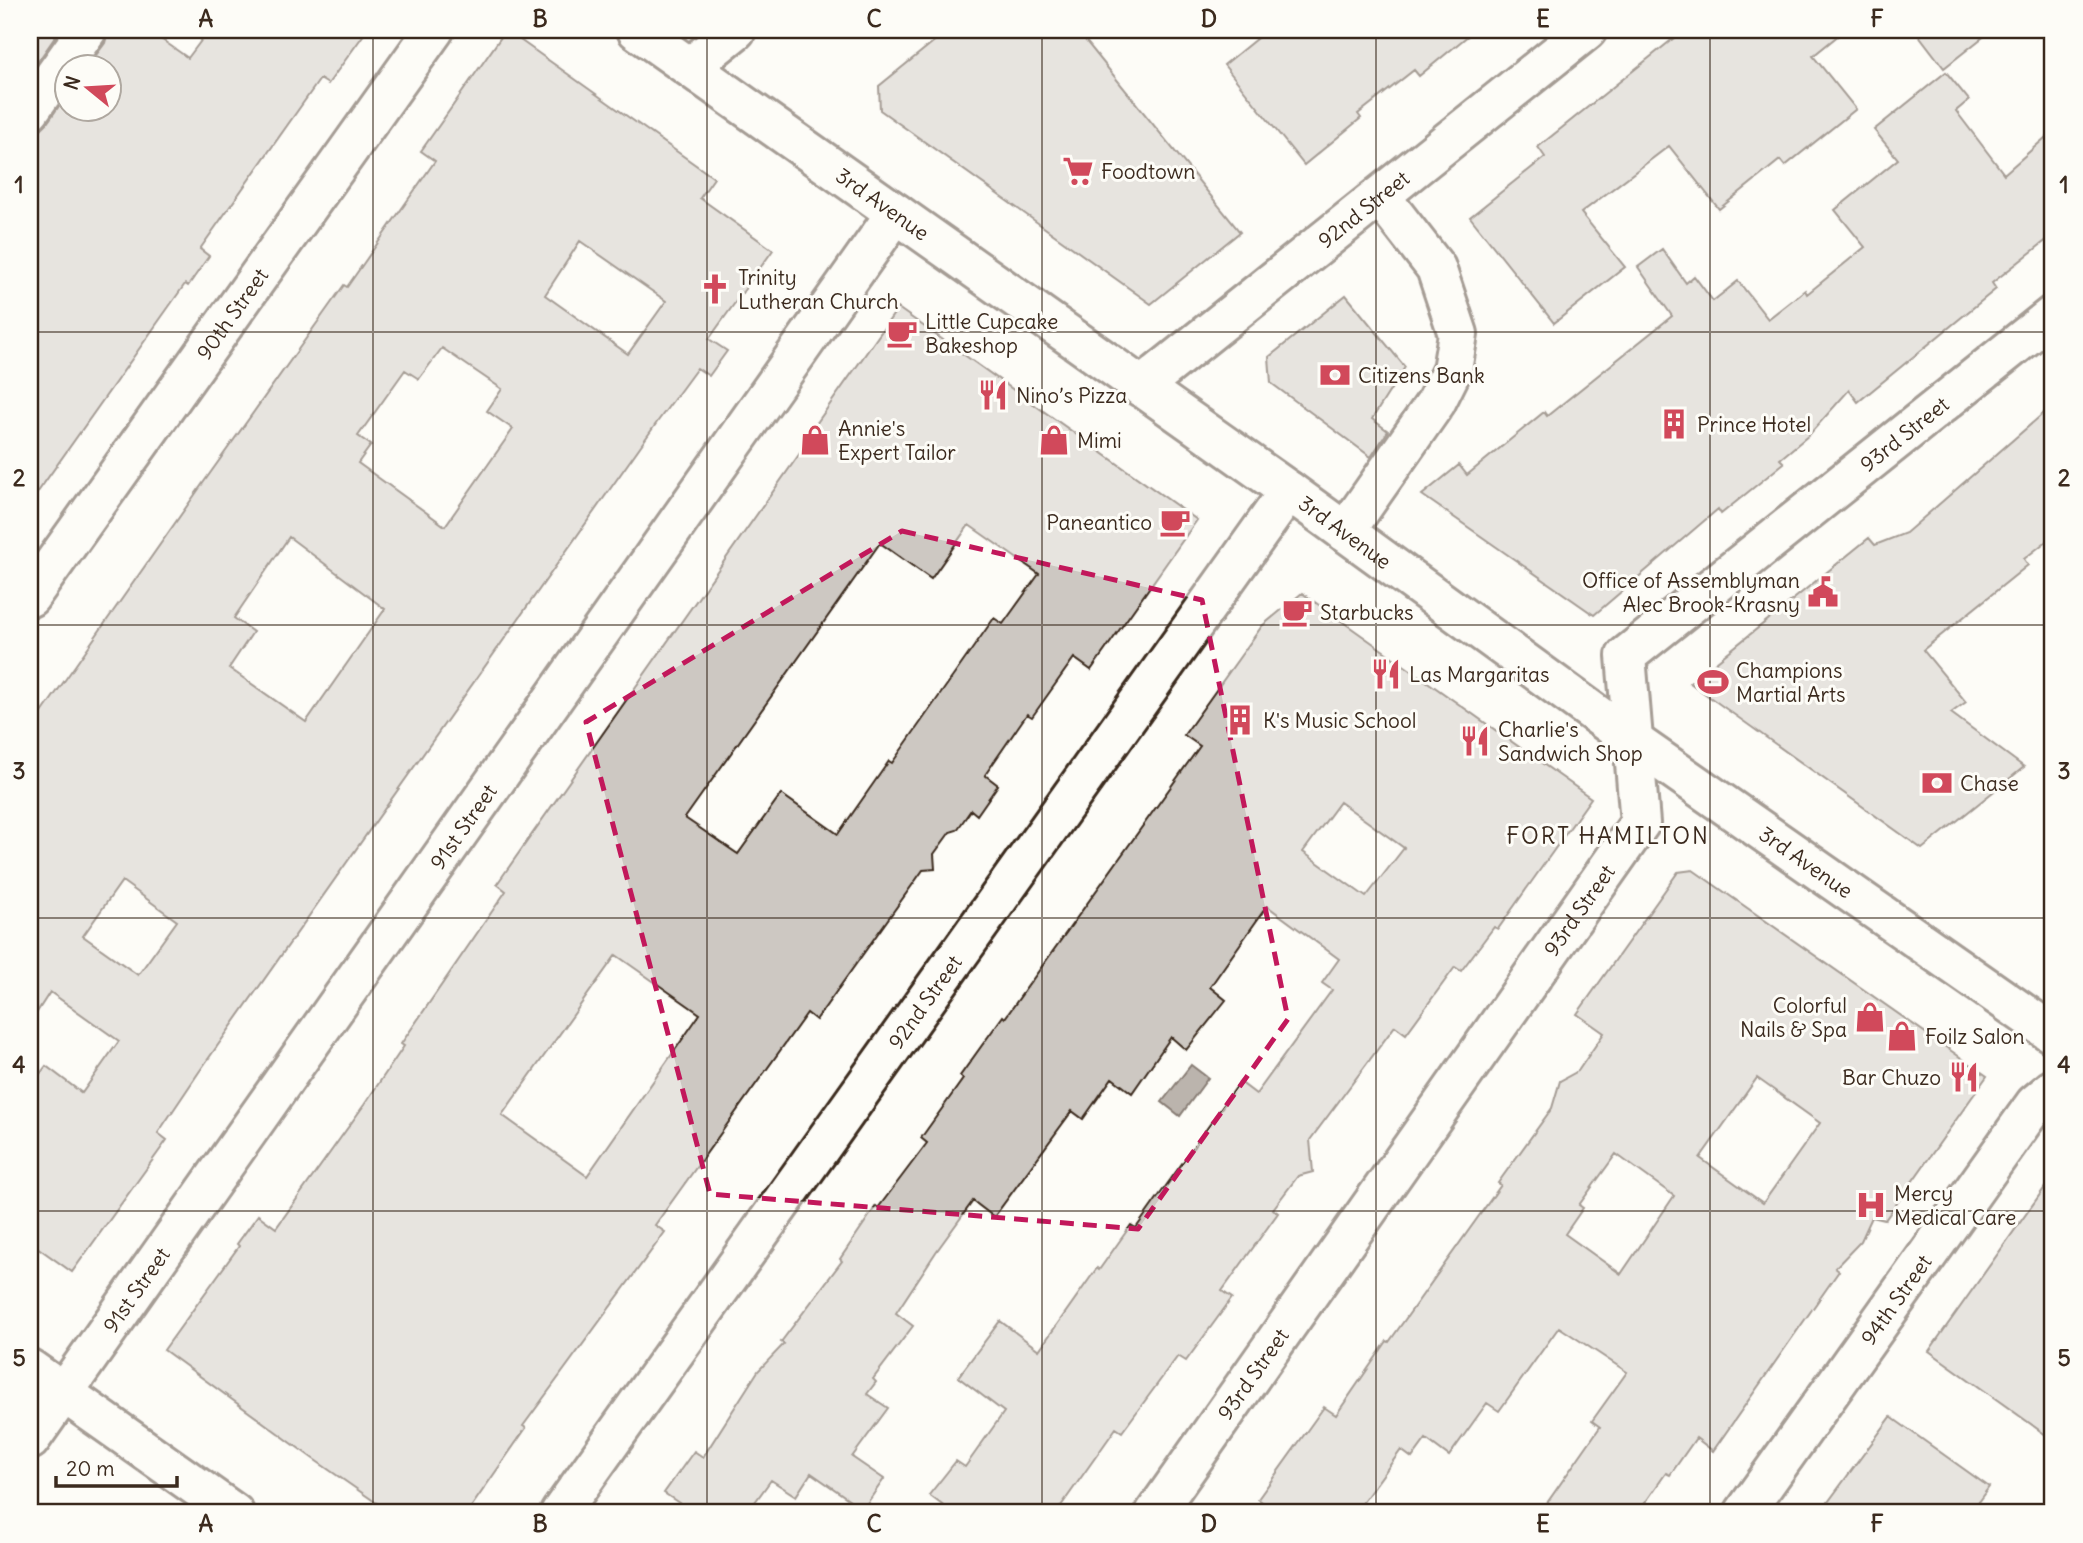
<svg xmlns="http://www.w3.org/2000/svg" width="2083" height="1543" viewBox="0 0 2083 1543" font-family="Delius,sans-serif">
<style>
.water{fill:#bbb4ad;stroke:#887d74;stroke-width:2}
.building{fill:#cdc8c2;stroke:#3b2a1e;stroke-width:2;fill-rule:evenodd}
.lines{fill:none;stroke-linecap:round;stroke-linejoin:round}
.minor-casing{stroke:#3b2a1e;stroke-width:44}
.minor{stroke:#fdfcf7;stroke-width:38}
.marked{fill:none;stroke:#c2185b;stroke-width:5;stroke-dasharray:14 9;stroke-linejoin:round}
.grid{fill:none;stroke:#3b2a1e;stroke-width:2;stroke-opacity:0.55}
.labels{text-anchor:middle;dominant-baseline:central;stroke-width:6;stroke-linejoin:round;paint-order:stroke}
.poi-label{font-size:21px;fill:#3b2a1e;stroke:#fdfcf7;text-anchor:start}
.street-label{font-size:21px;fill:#3b2a1e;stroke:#fdfcf7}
.neighbourhood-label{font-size:23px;letter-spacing:2px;fill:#3b2a1e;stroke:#fdfcf7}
.neatline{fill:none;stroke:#3b2a1e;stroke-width:2.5}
.grid-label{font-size:23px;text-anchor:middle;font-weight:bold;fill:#3b2a1e}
</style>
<rect width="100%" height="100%" fill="#fdfcf7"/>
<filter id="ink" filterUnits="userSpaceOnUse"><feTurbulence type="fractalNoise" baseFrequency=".0143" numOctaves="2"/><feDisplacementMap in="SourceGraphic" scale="14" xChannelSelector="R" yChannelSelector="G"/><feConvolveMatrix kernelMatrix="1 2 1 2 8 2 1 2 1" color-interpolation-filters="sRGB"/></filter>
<g filter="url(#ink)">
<path class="water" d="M 1191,1065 L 1208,1078 L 1180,1116 L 1162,1102 Z"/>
<path class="building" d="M 30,30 L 60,30 L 30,73 Z
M 108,30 L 148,30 L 188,58 L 209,30 L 367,30 L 328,84 L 320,79 L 200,249 L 209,256 L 188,286 L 185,284 L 30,503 L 30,132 L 40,130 L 47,123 L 66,96 L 66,108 L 108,108 L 108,66 L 88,66 L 105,43 Z
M 506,30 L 714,178 L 700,198 L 773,250 L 709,339 L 727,351 L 709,376 L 697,368 L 658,421 L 199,1072 L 158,1133 L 167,1140 L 72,1272 L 30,1242 L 30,1087 L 46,1066 L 82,1093 L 119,1041 L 50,992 L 30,1023 L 30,730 L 201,486 L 344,285 L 347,287 L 435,161 L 421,151 ZM 580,241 L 666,301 L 628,354 L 545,295 ZM 442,348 L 502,389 L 487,411 L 513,429 L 445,526 L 358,463 L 371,445 L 358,436 L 405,370 L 419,379 ZM 289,537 L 385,609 L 306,722 L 229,668 L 253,632 L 234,618 ZM 122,881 L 177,921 L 138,975 L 83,936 Z
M 948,30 L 1077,30 L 1240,232 L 1151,304 L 880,110 L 879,86 Z
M 1267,30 L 1475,30 L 1419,76 L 1414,70 L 1358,114 L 1361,118 L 1304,165 L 1224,65 Z
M 1684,30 L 1845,30 L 1813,56 L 1856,109 L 1785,166 L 1780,160 L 1719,209 L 1669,146 L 1581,213 L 1625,267 L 1554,323 L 1470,217 L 1545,157 L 1538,147 Z
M 1915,30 L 1992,30 L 1944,68 Z
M 1946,72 L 1969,100 L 1956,111 L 2004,174 L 2053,131 L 2053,235 L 1992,283 L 1996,289 L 1858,402 L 1849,390 L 1809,435 L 1780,459 L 1784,463 L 1721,514 L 1718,509 L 1594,615 L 1422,495 L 1459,465 L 1467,475 L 1544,412 L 1547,416 L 1672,316 L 1638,267 L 1662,249 L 1686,283 L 1694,276 L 1713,301 L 1738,281 L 1768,319 L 1805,290 L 1807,294 L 1865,247 L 1835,210 L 1898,159 L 1874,130 Z
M 1346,295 L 1405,367 L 1372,419 L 1388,431 L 1371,457 L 1271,383 L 1269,357 Z
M 898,308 L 1197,520 L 1091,670 L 1074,658 L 1032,717 L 1027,714 L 985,775 L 998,785 L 977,815 L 971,810 L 957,830 L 950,832 L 934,854 L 935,869 L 923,870 L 816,1020 L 807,1013 L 655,1225 L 665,1232 L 523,1426 L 526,1428 L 467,1513 L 391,1513 L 312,1458 L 164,1350 L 239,1246 L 237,1244 L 258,1215 L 276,1228 L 364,1105 L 404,1046 L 401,1044 L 506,891 L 497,884 L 805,446 L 802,444 ZM 969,525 L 1039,574 L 1003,624 L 994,618 L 892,763 L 889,761 L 838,834 L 781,794 L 738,854 L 685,818 L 880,543 L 931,579 ZM 616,955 L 700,1014 L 587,1176 L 502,1115 Z
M 2053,405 L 2053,536 L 2024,559 L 2028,565 L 1923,650 L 1966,702 L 1951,713 L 2024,767 L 1922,849 L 1690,683 L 1869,538 L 1875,545 L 1906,533 Z
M 1302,593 L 1591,798 L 1498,929 L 1494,927 L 1461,971 L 1455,967 L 1406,1034 L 1395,1026 L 1310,1140 L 1313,1172 L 1298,1176 L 1273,1209 L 1278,1213 L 1222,1291 L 1232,1298 L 1186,1361 L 1178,1356 L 1122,1432 L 1116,1428 L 1056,1513 L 953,1513 L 929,1495 L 956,1461 L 965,1467 L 1004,1412 L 958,1377 L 1000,1321 L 1039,1350 L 1097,1268 L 1099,1270 L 1131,1225 L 1136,1228 L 1240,1082 L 1256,1094 L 1332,990 L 1322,983 L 1339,959 L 1267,906 L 1210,987 L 1226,1000 L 1186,1050 L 1171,1037 L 1132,1093 L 1112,1078 L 1083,1119 L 1072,1111 L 994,1217 L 973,1201 L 936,1252 L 896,1313 L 913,1326 L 873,1379 L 876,1382 L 867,1394 L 888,1408 L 852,1457 L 884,1479 L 863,1509 L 811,1473 L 796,1496 L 771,1480 L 747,1513 L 694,1513 L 664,1493 L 694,1451 L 703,1457 L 758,1371 L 784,1344 L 781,1342 L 842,1261 L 840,1259 L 876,1206 L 878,1208 L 927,1143 L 921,1138 L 963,1079 L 960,1076 L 1003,1016 L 1005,1018 L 1200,746 L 1184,735 L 1262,626 ZM 1340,802 L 1404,848 L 1366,897 L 1303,852 Z
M 1693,870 L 1987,1076 L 1885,1220 L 1872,1217 L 1861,1241 L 1835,1268 L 1839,1271 L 1713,1451 L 1696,1438 L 1670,1475 L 1666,1473 L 1638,1513 L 1540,1513 L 1600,1427 L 1592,1421 L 1627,1372 L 1559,1327 L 1499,1411 L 1487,1403 L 1449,1456 L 1426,1439 L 1412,1458 L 1401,1450 L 1355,1513 L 1278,1513 L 1258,1499 L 1324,1407 L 1336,1415 L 1387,1341 L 1389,1342 L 1501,1185 L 1498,1183 L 1552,1108 L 1560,1081 L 1578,1071 L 1604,1033 L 1577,1014 L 1678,872 ZM 1757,1078 L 1820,1123 L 1763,1203 L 1700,1158 ZM 1616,1154 L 1674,1196 L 1621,1274 L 1565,1234 L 1583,1208 L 1579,1205 Z
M 2053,1176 L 2053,1440 L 1929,1351 Z
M 1891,1417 L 1989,1487 L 1970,1513 L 1820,1513 Z"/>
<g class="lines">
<g class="minor-casing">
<g id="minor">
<path id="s1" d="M 637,30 L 1289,491 L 1633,741 L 2053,1034"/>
<path d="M 690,67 L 736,30"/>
<path d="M 30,110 L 87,30"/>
<path id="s2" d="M 1141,387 L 1587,30"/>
<path d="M 1345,532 L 1436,402 L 1452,370 L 1458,334 L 1436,268 L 1380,196"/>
<path id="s3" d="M 30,597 L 434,30"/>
<path d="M 30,1369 L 234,1513"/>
<path id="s4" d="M 30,1440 L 896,213"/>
<path id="s5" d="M 560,1513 L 1289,491"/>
<path id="s6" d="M 1155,1513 L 1640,823 L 1626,656 L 2053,315"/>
<path id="s7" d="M 1744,1513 L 2035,1104 L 2053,1089"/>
</g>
</g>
<use href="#minor" class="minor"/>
</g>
</g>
<path d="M0 0H2083V1543H0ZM 902,531 L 1202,600 L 1288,1019 L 1138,1229 L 710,1194 L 586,722 Z" fill="#fdfcf7" fill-opacity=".55" fill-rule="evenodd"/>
<path class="marked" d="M 902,531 L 1202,600 L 1288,1019 L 1138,1229 L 710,1194 L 586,722 Z"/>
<path class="grid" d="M 373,30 L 373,1513M 707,30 L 707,1513M 1042,30 L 1042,1513M 1376,30 L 1376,1513M 1710,30 L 1710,1513M 30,332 L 2053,332M 30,625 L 2053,625M 30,918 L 2053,918M 30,1211 L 2053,1211"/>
<defs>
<g id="supermarket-bare" transform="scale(2.415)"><path d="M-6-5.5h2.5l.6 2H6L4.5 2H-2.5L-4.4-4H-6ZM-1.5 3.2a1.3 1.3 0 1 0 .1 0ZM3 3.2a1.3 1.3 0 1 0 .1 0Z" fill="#d1495b" stroke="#fdfcf7" stroke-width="2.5" paint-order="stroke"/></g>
<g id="church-bare" transform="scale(2.415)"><path d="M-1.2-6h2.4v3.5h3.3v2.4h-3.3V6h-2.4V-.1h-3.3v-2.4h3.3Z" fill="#d1495b" stroke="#fdfcf7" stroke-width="2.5" paint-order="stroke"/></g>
<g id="cafe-bare" transform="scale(2.415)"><path d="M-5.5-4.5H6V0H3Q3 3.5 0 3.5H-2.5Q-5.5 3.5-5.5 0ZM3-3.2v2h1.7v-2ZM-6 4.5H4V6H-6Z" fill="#d1495b" stroke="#fdfcf7" stroke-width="2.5" paint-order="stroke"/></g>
<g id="bank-bare" transform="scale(2.415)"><path d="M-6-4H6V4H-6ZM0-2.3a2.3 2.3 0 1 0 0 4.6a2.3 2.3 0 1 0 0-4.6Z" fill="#d1495b" stroke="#fdfcf7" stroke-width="2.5" paint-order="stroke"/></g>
<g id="restaurant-bare" transform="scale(2.415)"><path d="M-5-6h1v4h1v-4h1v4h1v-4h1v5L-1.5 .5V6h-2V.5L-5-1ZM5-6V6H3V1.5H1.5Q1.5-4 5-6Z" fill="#d1495b" stroke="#fdfcf7" stroke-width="2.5" paint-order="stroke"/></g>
<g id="building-bare" transform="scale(2.415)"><path d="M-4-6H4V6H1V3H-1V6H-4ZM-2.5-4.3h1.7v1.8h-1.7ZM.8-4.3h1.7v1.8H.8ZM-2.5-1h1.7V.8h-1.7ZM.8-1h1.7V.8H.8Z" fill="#d1495b" stroke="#fdfcf7" stroke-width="2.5" paint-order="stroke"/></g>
<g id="shop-bare" transform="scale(2.415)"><path d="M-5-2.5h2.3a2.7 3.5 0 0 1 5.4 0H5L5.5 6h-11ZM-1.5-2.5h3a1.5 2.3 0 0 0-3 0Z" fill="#d1495b" stroke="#fdfcf7" stroke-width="2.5" paint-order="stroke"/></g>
<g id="civic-bare" transform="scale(2.415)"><path d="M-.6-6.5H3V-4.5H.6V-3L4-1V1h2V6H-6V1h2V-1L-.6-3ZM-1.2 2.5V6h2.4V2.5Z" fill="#d1495b" stroke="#fdfcf7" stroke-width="2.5" paint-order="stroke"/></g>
<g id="stadium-bare" transform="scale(2.415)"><path d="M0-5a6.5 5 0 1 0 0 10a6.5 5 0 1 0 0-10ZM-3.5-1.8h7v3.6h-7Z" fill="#d1495b" stroke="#fdfcf7" stroke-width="2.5" paint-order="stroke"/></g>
<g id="hospital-bare" transform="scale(2.415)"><path d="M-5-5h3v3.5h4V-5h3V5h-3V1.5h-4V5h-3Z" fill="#d1495b" stroke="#fdfcf7" stroke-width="2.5" paint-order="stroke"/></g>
</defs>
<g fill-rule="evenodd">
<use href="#supermarket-bare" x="1078" y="171"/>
<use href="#church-bare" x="715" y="289"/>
<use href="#cafe-bare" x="902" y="333"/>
<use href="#bank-bare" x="1335" y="375"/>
<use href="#restaurant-bare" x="993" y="395"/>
<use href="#building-bare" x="1674" y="424"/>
<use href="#shop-bare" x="815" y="440"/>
<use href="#shop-bare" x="1054" y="440"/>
<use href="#cafe-bare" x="1175" y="522"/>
<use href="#civic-bare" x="1823" y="592"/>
<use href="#cafe-bare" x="1297" y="612"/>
<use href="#restaurant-bare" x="1386" y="674"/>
<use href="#stadium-bare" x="1713" y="682"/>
<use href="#building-bare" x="1240" y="720"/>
<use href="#restaurant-bare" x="1475" y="741"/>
<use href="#bank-bare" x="1937" y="783"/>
<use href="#shop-bare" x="1870" y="1017"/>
<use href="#shop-bare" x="1902" y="1036"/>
<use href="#restaurant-bare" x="1964" y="1077"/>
<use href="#hospital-bare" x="1871" y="1205"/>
</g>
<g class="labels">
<g class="poi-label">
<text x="1101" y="171">Foodtown</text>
<text x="738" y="277">Trinity<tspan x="738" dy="24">Lutheran Church</tspan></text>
<text x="925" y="321">Little Cupcake<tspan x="925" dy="24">Bakeshop</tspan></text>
<text x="1358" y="375">Citizens Bank</text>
<text x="1016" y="395">Nino’s Pizza</text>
<text x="1697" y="424">Prince Hotel</text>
<text x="838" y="428">Annie's<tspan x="838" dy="24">Expert Tailor</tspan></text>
<text x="1077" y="440">Mimi</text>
<text x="1152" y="522" text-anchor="end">Paneantico</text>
<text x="1800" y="580" text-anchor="end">Office of Assemblyman<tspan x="1800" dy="24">Alec Brook-Krasny</tspan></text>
<text x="1320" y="612">Starbucks</text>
<text x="1736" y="670">Champions<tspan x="1736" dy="24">Martial Arts</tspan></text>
<text x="1409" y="674">Las Margaritas</text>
<text x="1263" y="720">K's Music School</text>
<text x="1498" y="729">Charlie's<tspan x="1498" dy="24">Sandwich Shop</tspan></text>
<text x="1960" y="783">Chase</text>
<text x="1847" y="1005" text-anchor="end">Colorful<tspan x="1847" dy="24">Nails &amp; Spa</tspan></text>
<text x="1925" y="1036">Foilz Salon</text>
<text x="1941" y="1077" text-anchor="end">Bar Chuzo</text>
<text x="1894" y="1193">Mercy<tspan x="1894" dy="24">Medical Care</tspan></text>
</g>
<g class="street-label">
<text stroke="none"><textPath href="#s1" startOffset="301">3rd Avenue</textPath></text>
<text stroke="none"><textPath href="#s2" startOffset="285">92nd Street</textPath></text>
<text stroke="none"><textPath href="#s3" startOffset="348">90th Street</textPath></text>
<text stroke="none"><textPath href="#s6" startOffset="1367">93rd Street</textPath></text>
<text stroke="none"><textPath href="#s1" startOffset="868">3rd Avenue</textPath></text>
<text stroke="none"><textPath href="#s4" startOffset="751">91st Street</textPath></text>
<text stroke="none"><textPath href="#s1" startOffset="1435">3rd Avenue</textPath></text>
<text stroke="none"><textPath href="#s6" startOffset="737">93rd Street</textPath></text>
<text stroke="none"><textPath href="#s5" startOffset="628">92nd Street</textPath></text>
<text stroke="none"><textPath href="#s4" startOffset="184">91st Street</textPath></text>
<text stroke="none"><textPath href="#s7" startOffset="262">94th Street</textPath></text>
<text stroke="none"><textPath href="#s6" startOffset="170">93rd Street</textPath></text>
</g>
<g class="neighbourhood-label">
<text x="1608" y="835">FORT HAMILTON</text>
</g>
</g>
<rect width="2083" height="1543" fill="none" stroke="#fdfcf7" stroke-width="77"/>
<g transform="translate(88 88) rotate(288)"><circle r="33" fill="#fdfcf7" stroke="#afa8a0" stroke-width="2"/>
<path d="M0-5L12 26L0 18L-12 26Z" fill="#d1495b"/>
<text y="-10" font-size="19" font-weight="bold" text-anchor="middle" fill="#3b2a1e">N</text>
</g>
<path d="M56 1476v10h121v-10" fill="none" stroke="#3b2a1e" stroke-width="3.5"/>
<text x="66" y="1476" font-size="21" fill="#3b2a1e" stroke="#fdfcf7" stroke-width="5" paint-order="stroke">20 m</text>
<rect x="38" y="38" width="2006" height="1466" class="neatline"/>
<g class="grid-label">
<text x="206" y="27">A</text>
<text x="540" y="27">B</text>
<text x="874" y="27">C</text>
<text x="1209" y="27">D</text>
<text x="1543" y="27">E</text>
<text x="1877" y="27">F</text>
<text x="19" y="193">1</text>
<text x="2064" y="193">1</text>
<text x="19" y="486">2</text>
<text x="2064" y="486">2</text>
<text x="19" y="779">3</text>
<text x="2064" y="779">3</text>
<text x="19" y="1073">4</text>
<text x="2064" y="1073">4</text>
<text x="19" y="1366">5</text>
<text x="2064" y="1366">5</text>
<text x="206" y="1532">A</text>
<text x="540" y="1532">B</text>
<text x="874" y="1532">C</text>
<text x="1209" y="1532">D</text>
<text x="1543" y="1532">E</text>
<text x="1877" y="1532">F</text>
</g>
</svg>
